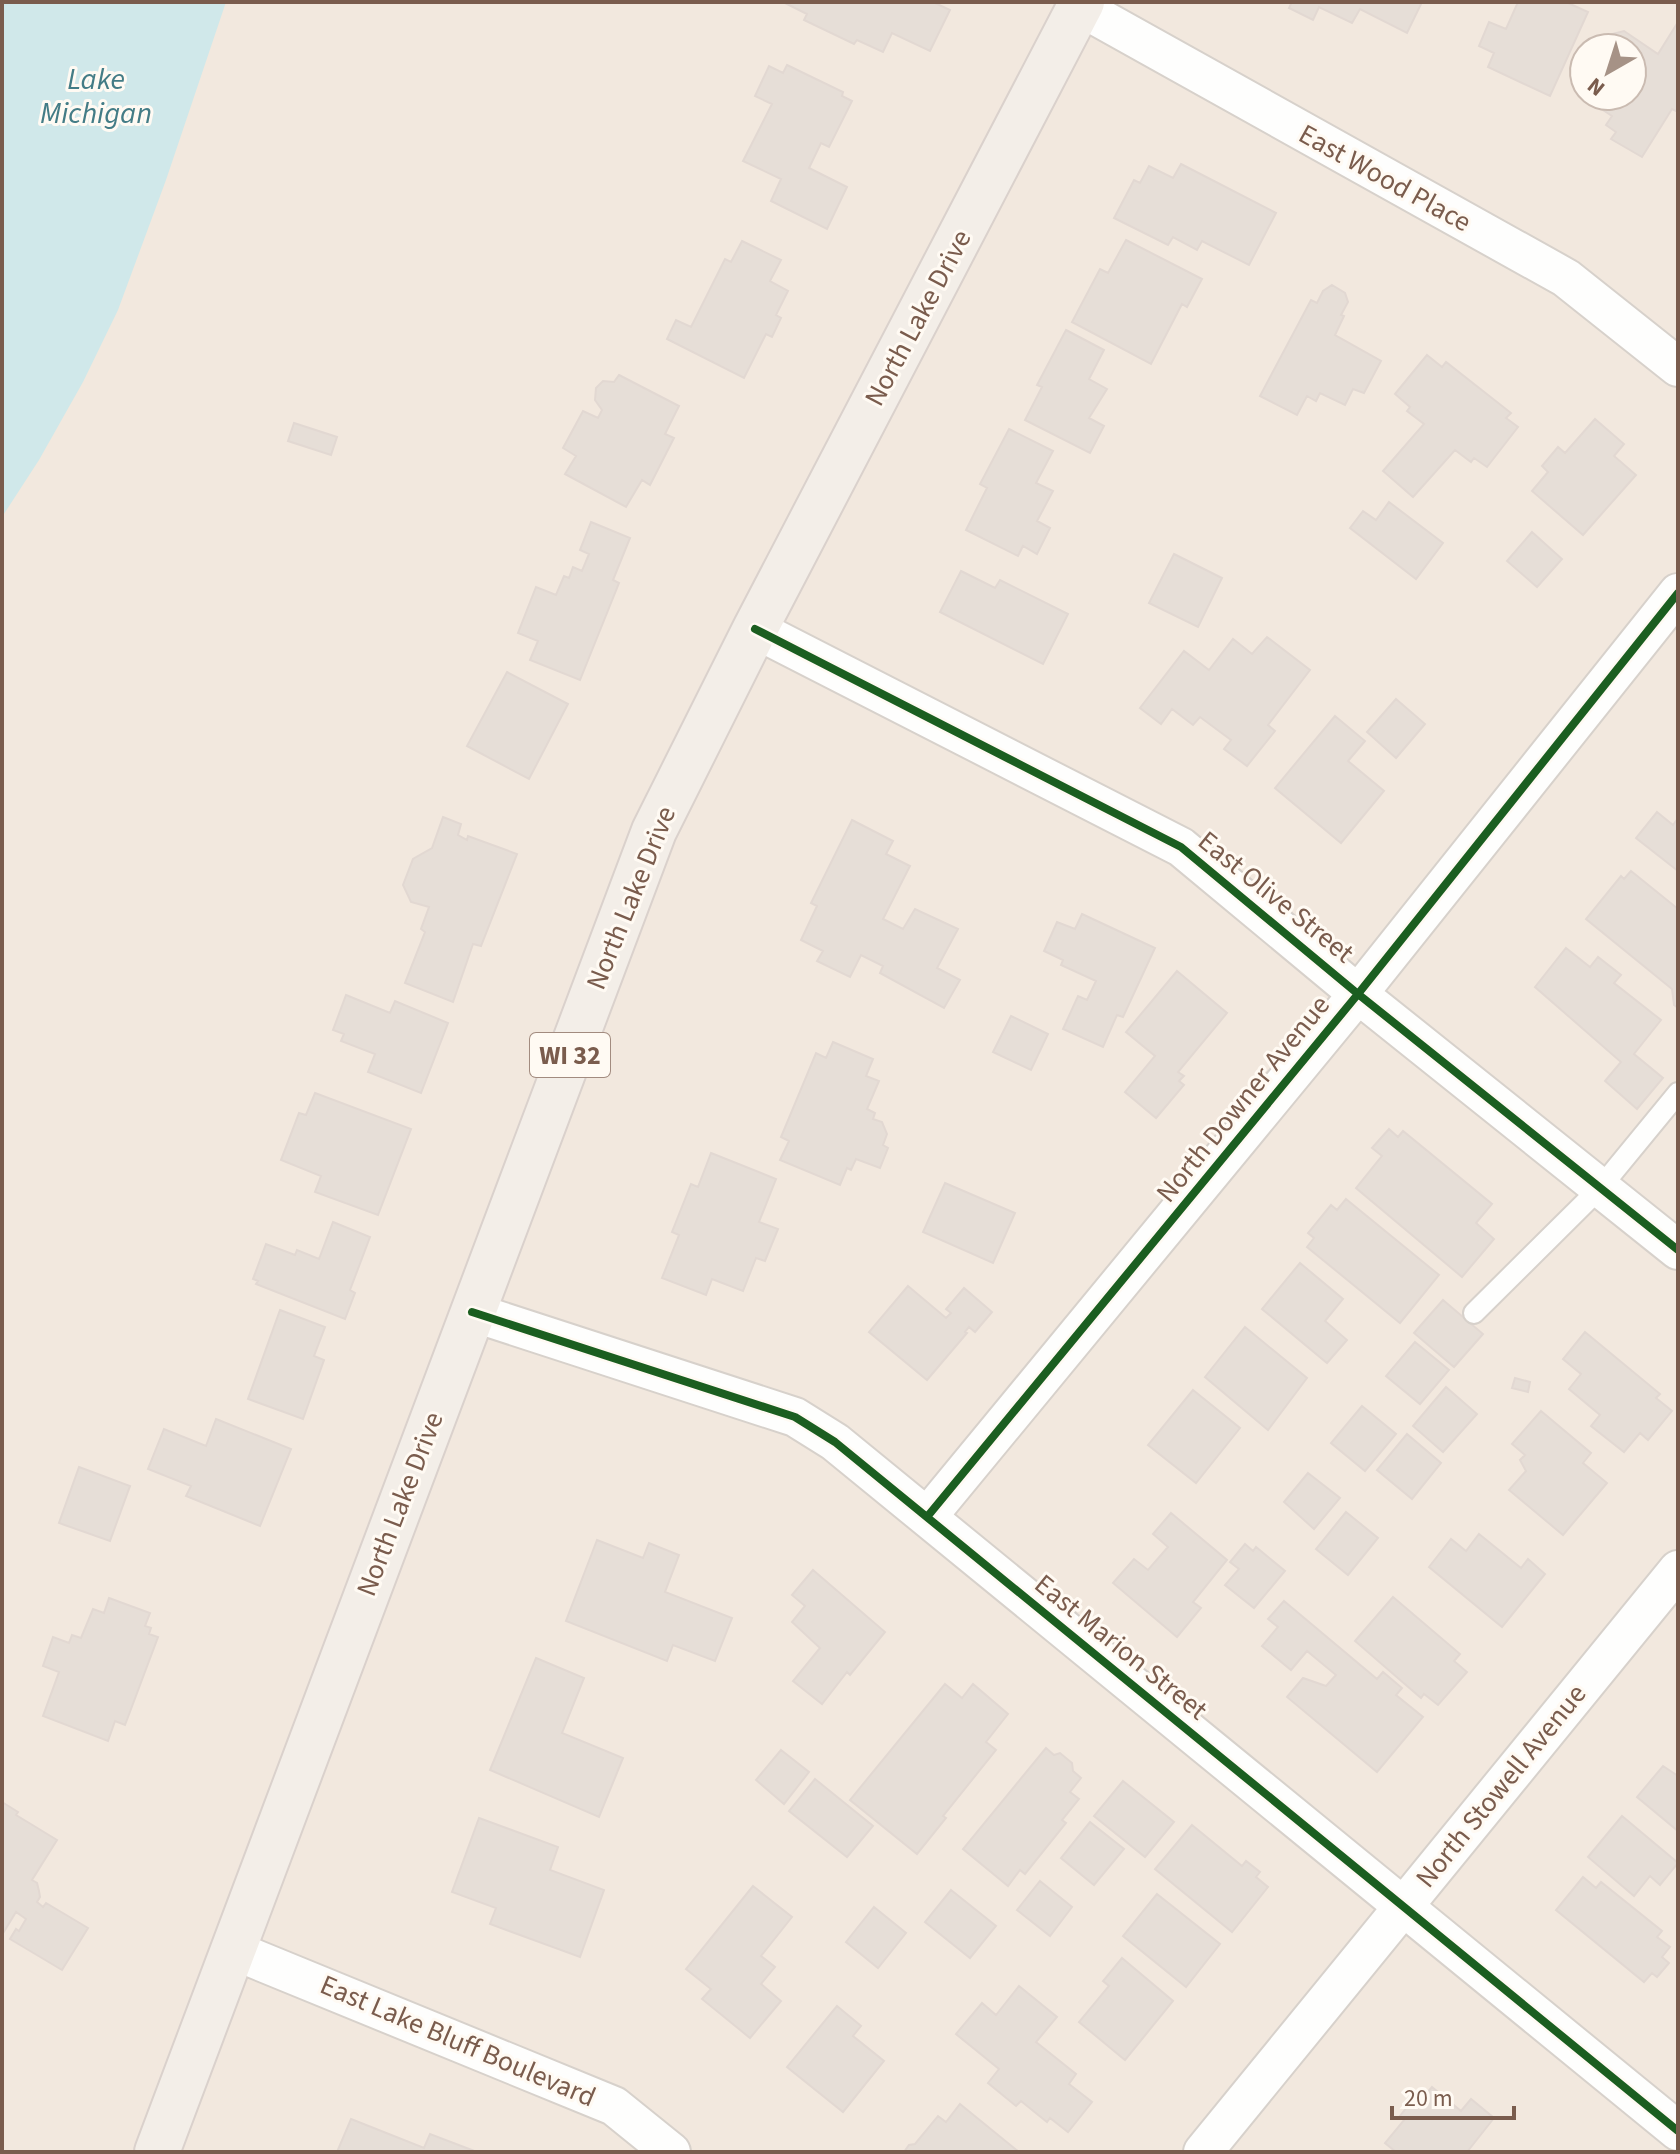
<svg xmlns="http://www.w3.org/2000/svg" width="1680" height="2154" viewBox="0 0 1680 2154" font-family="'Source Sans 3',sans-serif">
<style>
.residential{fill:#f2e8de;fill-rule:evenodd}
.water{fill:#d0e8ea}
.building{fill:#e6ded7;stroke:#e2d8d2;stroke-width:2}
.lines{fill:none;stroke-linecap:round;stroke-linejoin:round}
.lane-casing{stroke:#d7d1cb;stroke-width:24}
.street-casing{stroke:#d7d1cb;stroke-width:42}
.primary-casing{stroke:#dad1cc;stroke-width:48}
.lane{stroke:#fefefd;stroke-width:20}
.street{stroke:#fefefd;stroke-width:38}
.primary{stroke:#f3eee8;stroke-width:44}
.cycleway-casing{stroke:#fffaf3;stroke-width:13}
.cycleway{stroke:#1b5e20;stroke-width:8}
.labels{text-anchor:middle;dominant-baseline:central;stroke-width:6;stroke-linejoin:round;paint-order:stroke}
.shield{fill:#fffaf3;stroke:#a28b7f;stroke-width:2}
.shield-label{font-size:26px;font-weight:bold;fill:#7a5c4d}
.street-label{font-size:28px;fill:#7a5c4d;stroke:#fffaf3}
.water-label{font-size:30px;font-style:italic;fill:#437c86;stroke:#fffaf3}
</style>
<rect width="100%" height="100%" fill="#f9f5f0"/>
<path class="residential" d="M 2,2 L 1678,2 L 1678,2152 L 2,2152 ZM 1584,48 L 1632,48 L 1632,96 L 1584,96 Z"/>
<path class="water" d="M 2,2 L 226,2 L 166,180 L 118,310 L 83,382 L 39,460 L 2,517 Z"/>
<path class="building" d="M 783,2 L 933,2 L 950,10 L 930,51 L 892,33 L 883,52 L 857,40 L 854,44 L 804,20 L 807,14 Z
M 1292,2 L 1422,2 L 1407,33 L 1360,9 L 1352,23 L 1319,7 L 1313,20 L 1289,8 Z
M 1518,2 L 1566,2 L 1588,12 L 1550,96 L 1488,67 L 1494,53 L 1479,46 L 1489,22 L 1506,29 Z
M 1678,22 L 1678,112 L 1672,109 L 1642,157 L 1611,139 L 1616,132 L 1606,125 L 1612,116 L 1583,97 L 1632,96 L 1632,48 L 1606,48 L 1612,34 L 1624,31 L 1658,54 Z
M 787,65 L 843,92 L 842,96 L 852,101 L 829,147 L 821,143 L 809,168 L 847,187 L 827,229 L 771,201 L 781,179 L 743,161 L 772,104 L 755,96 L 769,66 L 783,73 Z
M 1181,164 L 1276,213 L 1249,265 L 1202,241 L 1197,250 L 1173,237 L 1168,245 L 1114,218 L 1134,180 L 1140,183 L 1149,166 L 1173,178 Z
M 1126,240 L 1202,279 L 1187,307 L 1182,304 L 1151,364 L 1072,322 L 1100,269 L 1108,273 Z
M 742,241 L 781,260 L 770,281 L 788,291 L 776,315 L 781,318 L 772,337 L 766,334 L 744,378 L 667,339 L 676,320 L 691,327 L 725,259 L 731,262 Z
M 1332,285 L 1345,293 L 1348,302 L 1341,315 L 1344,316 L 1335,335 L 1381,361 L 1364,393 L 1353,389 L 1345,405 L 1320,393 L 1316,401 L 1307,396 L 1297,415 L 1260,396 L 1311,300 L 1317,303 L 1323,291 Z
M 1066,330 L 1104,350 L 1089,379 L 1107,389 L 1089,418 L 1104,426 L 1090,453 L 1025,420 L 1042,387 L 1037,385 Z
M 1427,355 L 1442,367 L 1446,362 L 1511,413 L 1506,418 L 1518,427 L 1487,467 L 1474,458 L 1471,462 L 1455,450 L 1413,497 L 1383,471 L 1424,424 L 1407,411 L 1410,407 L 1395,394 Z
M 619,375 L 679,406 L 665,434 L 674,438 L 650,485 L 642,480 L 626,507 L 565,474 L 576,456 L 563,448 L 583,411 L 598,418 L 602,410 L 595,400 L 596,388 L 603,381 L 614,382 Z
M 1595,419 L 1624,444 L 1614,456 L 1636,475 L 1583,535 L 1532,491 L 1548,472 L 1542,466 L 1558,447 L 1565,453 Z
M 294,423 L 337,437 L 331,455 L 288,441 Z
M 1009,429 L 1053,451 L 1036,483 L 1053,491 L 1037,521 L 1050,528 L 1037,554 L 1023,546 L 1018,556 L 966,530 L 987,488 L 980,484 Z
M 1389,502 L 1443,543 L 1416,579 L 1350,528 L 1363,511 L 1376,520 Z
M 591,522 L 630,538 L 613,580 L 619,583 L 580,680 L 530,660 L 538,641 L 518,633 L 536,587 L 556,595 L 564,576 L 569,578 L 573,567 L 582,571 L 589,554 L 580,550 Z
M 1532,532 L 1562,559 L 1537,587 L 1507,561 Z
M 1174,554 L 1222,578 L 1198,627 L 1149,603 Z
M 961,571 L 995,588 L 1000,580 L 1068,614 L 1043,664 L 940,612 Z
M 1267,637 L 1310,670 L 1268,725 L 1275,731 L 1247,766 L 1224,749 L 1231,740 L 1200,717 L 1193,725 L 1172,709 L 1161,724 L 1140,708 L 1184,651 L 1209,670 L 1233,639 L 1252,654 Z
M 507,672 L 568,704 L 529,779 L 467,746 Z
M 1396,699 L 1425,724 L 1396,758 L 1367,732 Z
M 1335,716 L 1365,741 L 1348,761 L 1384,791 L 1341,843 L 1275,788 Z
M 1657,812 L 1673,825 L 1678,818 L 1678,871 L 1636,838 Z
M 443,817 L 461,824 L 458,835 L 467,840 L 468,836 L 517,854 L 481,946 L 473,944 L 453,1002 L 405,983 L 425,932 L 421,929 L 429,907 L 411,902 L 403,885 L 413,859 L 432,848 Z
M 852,820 L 893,841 L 886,854 L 910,866 L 883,919 L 903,929 L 915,909 L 958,929 L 937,968 L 960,980 L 944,1008 L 880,973 L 883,966 L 861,955 L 850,977 L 817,961 L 823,951 L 801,940 L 817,906 L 811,903 Z
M 1631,871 L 1678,909 L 1678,1008 L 1674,1005 L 1672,989 L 1586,919 L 1621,876 L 1624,879 Z
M 1082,914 L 1155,948 L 1123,1017 L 1117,1015 L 1103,1047 L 1063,1029 L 1078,996 L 1087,1000 L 1096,981 L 1061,965 L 1063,960 L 1044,951 L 1057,922 L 1075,929 Z
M 1566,948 L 1590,967 L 1598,957 L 1621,975 L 1614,983 L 1661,1020 L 1634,1054 L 1663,1078 L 1637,1109 L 1605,1081 L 1621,1062 L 1535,987 Z
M 1177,971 L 1227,1013 L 1178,1072 L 1184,1076 L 1179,1081 L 1184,1085 L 1156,1118 L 1125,1092 L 1155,1056 L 1126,1032 Z
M 346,995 L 390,1013 L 395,1001 L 448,1023 L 421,1093 L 368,1072 L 375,1054 L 341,1041 L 344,1034 L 333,1030 Z
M 1011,1016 L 1048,1034 L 1031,1070 L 993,1052 Z
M 833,1042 L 873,1059 L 866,1076 L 879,1081 L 867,1109 L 875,1113 L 873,1119 L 882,1122 L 887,1134 L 883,1145 L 888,1148 L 880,1168 L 856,1159 L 851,1170 L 847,1168 L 840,1185 L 780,1160 L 789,1141 L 781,1137 L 816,1053 L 826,1058 Z
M 315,1093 L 411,1129 L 378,1215 L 315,1192 L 321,1176 L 281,1160 L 299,1113 L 306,1115 Z
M 1389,1129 L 1398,1137 L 1403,1131 L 1492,1204 L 1476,1223 L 1494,1239 L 1462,1277 L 1356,1188 L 1382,1156 L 1372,1148 Z
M 711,1153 L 776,1179 L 759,1222 L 778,1229 L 765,1261 L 756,1258 L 743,1291 L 712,1279 L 706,1295 L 662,1278 L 679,1235 L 672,1232 L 691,1184 L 698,1187 Z
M 945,1183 L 1015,1213 L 993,1263 L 923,1232 Z
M 1346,1199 L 1439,1275 L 1400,1323 L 1307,1247 L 1314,1238 L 1308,1233 L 1331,1205 L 1337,1210 Z
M 333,1222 L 370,1237 L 350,1290 L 355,1293 L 345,1319 L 256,1284 L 258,1281 L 253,1279 L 266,1244 L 295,1255 L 297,1250 L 319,1259 Z
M 1300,1263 L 1343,1299 L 1325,1321 L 1347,1340 L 1327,1363 L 1262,1309 Z
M 908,1286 L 946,1318 L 951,1313 L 946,1309 L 964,1288 L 992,1312 L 975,1332 L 969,1327 L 965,1332 L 967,1333 L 927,1380 L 869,1332 Z
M 1443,1300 L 1483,1334 L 1454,1367 L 1414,1333 Z
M 280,1310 L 325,1327 L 314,1356 L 324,1360 L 303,1419 L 248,1399 Z
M 1245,1327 L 1307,1378 L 1268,1430 L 1205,1377 Z
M 1585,1332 L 1660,1394 L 1656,1398 L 1672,1411 L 1648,1440 L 1640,1433 L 1624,1452 L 1591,1426 L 1600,1415 L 1569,1389 L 1581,1374 L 1563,1359 Z
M 1415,1342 L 1449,1370 L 1420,1404 L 1386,1376 Z
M 1515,1378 L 1530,1382 L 1528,1392 L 1512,1388 Z
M 1446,1387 L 1477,1414 L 1443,1452 L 1413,1426 Z
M 1193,1390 L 1240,1428 L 1196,1483 L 1148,1445 Z
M 1362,1406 L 1396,1434 L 1365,1471 L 1331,1443 Z
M 1541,1411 L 1591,1453 L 1583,1463 L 1607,1483 L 1563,1535 L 1509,1490 L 1526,1471 L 1520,1460 L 1525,1455 L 1512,1444 Z
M 216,1419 L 291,1449 L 260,1526 L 186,1496 L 191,1486 L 148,1469 L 164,1429 L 206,1446 Z
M 1407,1434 L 1441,1463 L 1412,1499 L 1377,1470 Z
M 79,1467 L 130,1486 L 110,1541 L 59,1523 Z
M 1308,1473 L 1340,1498 L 1314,1529 L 1284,1502 Z
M 1346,1512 L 1378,1538 L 1348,1575 L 1316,1549 Z
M 1171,1513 L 1227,1560 L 1193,1602 L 1201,1608 L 1177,1637 L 1113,1583 L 1134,1559 L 1148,1570 L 1168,1547 L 1153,1534 Z
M 1479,1534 L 1521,1568 L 1528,1559 L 1545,1574 L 1502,1627 L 1429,1567 L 1451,1539 L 1466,1551 Z
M 597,1540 L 643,1558 L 649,1543 L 679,1555 L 665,1592 L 732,1618 L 715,1661 L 673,1645 L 667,1661 L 566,1621 Z
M 1245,1544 L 1253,1551 L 1256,1547 L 1285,1571 L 1254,1608 L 1225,1585 L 1239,1569 L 1230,1562 Z
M 813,1570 L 885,1632 L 850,1675 L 847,1672 L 822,1704 L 793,1681 L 820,1648 L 792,1622 L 805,1606 L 792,1595 Z
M 1393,1597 L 1460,1654 L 1454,1661 L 1467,1672 L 1438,1705 L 1424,1694 L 1421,1698 L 1355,1641 Z
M 109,1598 L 150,1613 L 145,1626 L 151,1628 L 149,1634 L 158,1637 L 125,1725 L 115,1721 L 108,1741 L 43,1716 L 59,1672 L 43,1666 L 53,1637 L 69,1643 L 72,1635 L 81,1638 L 93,1609 L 104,1613 Z
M 1284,1601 L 1377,1679 L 1383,1672 L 1402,1688 L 1396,1695 L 1423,1717 L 1377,1772 L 1287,1697 L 1303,1678 L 1326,1686 L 1336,1675 L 1307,1651 L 1291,1670 L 1262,1646 L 1278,1627 L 1268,1619 Z
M 536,1658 L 584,1678 L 562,1733 L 623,1758 L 599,1817 L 490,1770 Z
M 945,1684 L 962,1698 L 973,1684 L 1008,1714 L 986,1742 L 996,1750 L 943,1816 L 946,1818 L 917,1854 L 850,1800 Z
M 1046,1748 L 1054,1755 L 1060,1753 L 1072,1763 L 1073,1771 L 1081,1778 L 1070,1792 L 1079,1799 L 1062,1820 L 1066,1823 L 1025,1874 L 1020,1870 L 1008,1886 L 963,1849 Z
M 781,1750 L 809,1772 L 784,1804 L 756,1780 Z
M 1663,1766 L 1678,1776 L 1678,1831 L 1637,1797 Z
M 815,1779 L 873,1826 L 847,1857 L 789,1811 Z
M 1123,1781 L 1174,1822 L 1145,1857 L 1094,1816 Z
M 2,1802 L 18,1812 L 16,1815 L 57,1840 L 32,1880 L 37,1883 L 39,1891 L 40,1897 L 37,1902 L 43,1907 L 46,1903 L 88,1928 L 62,1970 L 10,1939 L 16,1929 L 19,1931 L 26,1919 L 16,1912 L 2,1935 Z
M 1622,1816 L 1678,1863 L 1660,1885 L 1650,1876 L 1634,1896 L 1588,1857 Z
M 479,1818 L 558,1847 L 550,1870 L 604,1890 L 580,1957 L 490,1924 L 496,1908 L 452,1892 Z
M 1090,1822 L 1124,1849 L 1094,1885 L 1061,1858 Z
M 1192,1825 L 1242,1866 L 1246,1861 L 1260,1872 L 1256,1877 L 1268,1887 L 1232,1932 L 1155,1869 Z
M 1583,1877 L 1596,1888 L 1601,1882 L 1662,1931 L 1657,1937 L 1670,1947 L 1662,1957 L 1669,1963 L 1657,1977 L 1652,1973 L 1644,1982 L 1556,1910 Z
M 1040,1881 L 1072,1907 L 1050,1936 L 1017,1910 Z
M 753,1886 L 792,1917 L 761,1956 L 775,1967 L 761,1984 L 781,2001 L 750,2038 L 702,1999 L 711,1989 L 686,1969 Z
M 951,1890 L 996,1926 L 970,1958 L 925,1922 Z
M 1157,1894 L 1220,1944 L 1186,1987 L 1123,1936 Z
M 874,1907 L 906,1933 L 878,1968 L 846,1942 Z
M 1122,1958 L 1173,2001 L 1125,2060 L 1079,2022 L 1109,1986 L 1103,1981 Z
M 1019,1986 L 1057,2017 L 1036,2042 L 1076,2074 L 1069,2084 L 1092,2102 L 1068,2132 L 1050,2118 L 1047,2122 L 1021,2101 L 1016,2106 L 988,2083 L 999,2069 L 956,2034 L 982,2003 L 996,2015 Z
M 837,2006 L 861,2026 L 853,2036 L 884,2061 L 843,2112 L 787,2067 Z
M 1432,2087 L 1461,2111 L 1471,2099 L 1494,2118 L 1467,2152 L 1396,2152 L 1385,2143 L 1405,2119 L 1400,2116 L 1411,2102 L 1416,2106 Z
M 960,2104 L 1019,2152 L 904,2152 L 909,2145 L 915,2144 L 938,2116 L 946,2122 Z
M 351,2119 L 424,2148 L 430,2134 L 477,2152 L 337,2152 Z"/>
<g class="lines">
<g class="lane-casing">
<path id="lane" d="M 1474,1313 L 1600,1188 L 1678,1093"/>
</g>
<g class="street-casing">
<path id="street" d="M 1080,7 L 1566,278 L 1678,367
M 755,629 L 1181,847 L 1358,994 L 1678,1250
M 472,1312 L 795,1417 L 835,1442 L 1678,2131
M 927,1517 L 1358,994 L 1678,593
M 233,1950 L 614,2106 L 671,2152
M 1203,2152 L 1678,1570"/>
</g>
<g class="primary-casing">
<path id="primary" d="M 157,2152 L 654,831 L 755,629 L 1082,2"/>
</g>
<use href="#lane" class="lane"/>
<use href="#street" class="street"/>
<use href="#primary" class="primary"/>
<g class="cycleway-casing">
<path id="cycleway" d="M 755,629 L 1181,847 L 1358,994 L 1678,1250
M 472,1312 L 795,1417 L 835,1442 L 1678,2131
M 927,1517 L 1358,994 L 1678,593"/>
</g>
<use href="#cycleway" class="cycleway"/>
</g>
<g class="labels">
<rect class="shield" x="530" y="1033" width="80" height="44" rx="6"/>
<g class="shield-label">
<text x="570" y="1055">WI 32</text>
</g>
<g class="street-label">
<text transform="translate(1385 178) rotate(29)">East Wood Place</text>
<text transform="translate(918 318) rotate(-62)">North Lake Drive</text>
<text transform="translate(1276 897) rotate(39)">East Olive Street</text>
<text transform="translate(631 898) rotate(-68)">North Lake Drive</text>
<text transform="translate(1243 1099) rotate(-51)">North Downer Avenue</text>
<text transform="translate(400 1504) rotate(-69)">North Lake Drive</text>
<text transform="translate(1121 1647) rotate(39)">East Marion Street</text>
<text transform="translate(1501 1786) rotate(-51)">North Stowell Avenue</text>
<text transform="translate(458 2041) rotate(23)">East Lake Bluff Boulevard</text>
</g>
<g class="water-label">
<text x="96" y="79">Lake<tspan x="96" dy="34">Michigan</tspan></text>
</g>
</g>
<rect width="1680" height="2154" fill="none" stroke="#7a5c4d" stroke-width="8"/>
<g transform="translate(1608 72) rotate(219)"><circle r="38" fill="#fffaf3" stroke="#cabbb1" stroke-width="2"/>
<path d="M0-6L14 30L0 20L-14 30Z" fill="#a69286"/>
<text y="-12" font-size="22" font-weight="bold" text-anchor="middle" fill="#7a5c4d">N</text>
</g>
<path d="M1392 2106v12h122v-12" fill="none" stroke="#7a5c4d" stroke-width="4"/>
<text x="1404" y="2106" font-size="24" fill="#7a5c4d" stroke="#fffaf3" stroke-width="6" paint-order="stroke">20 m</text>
</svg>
